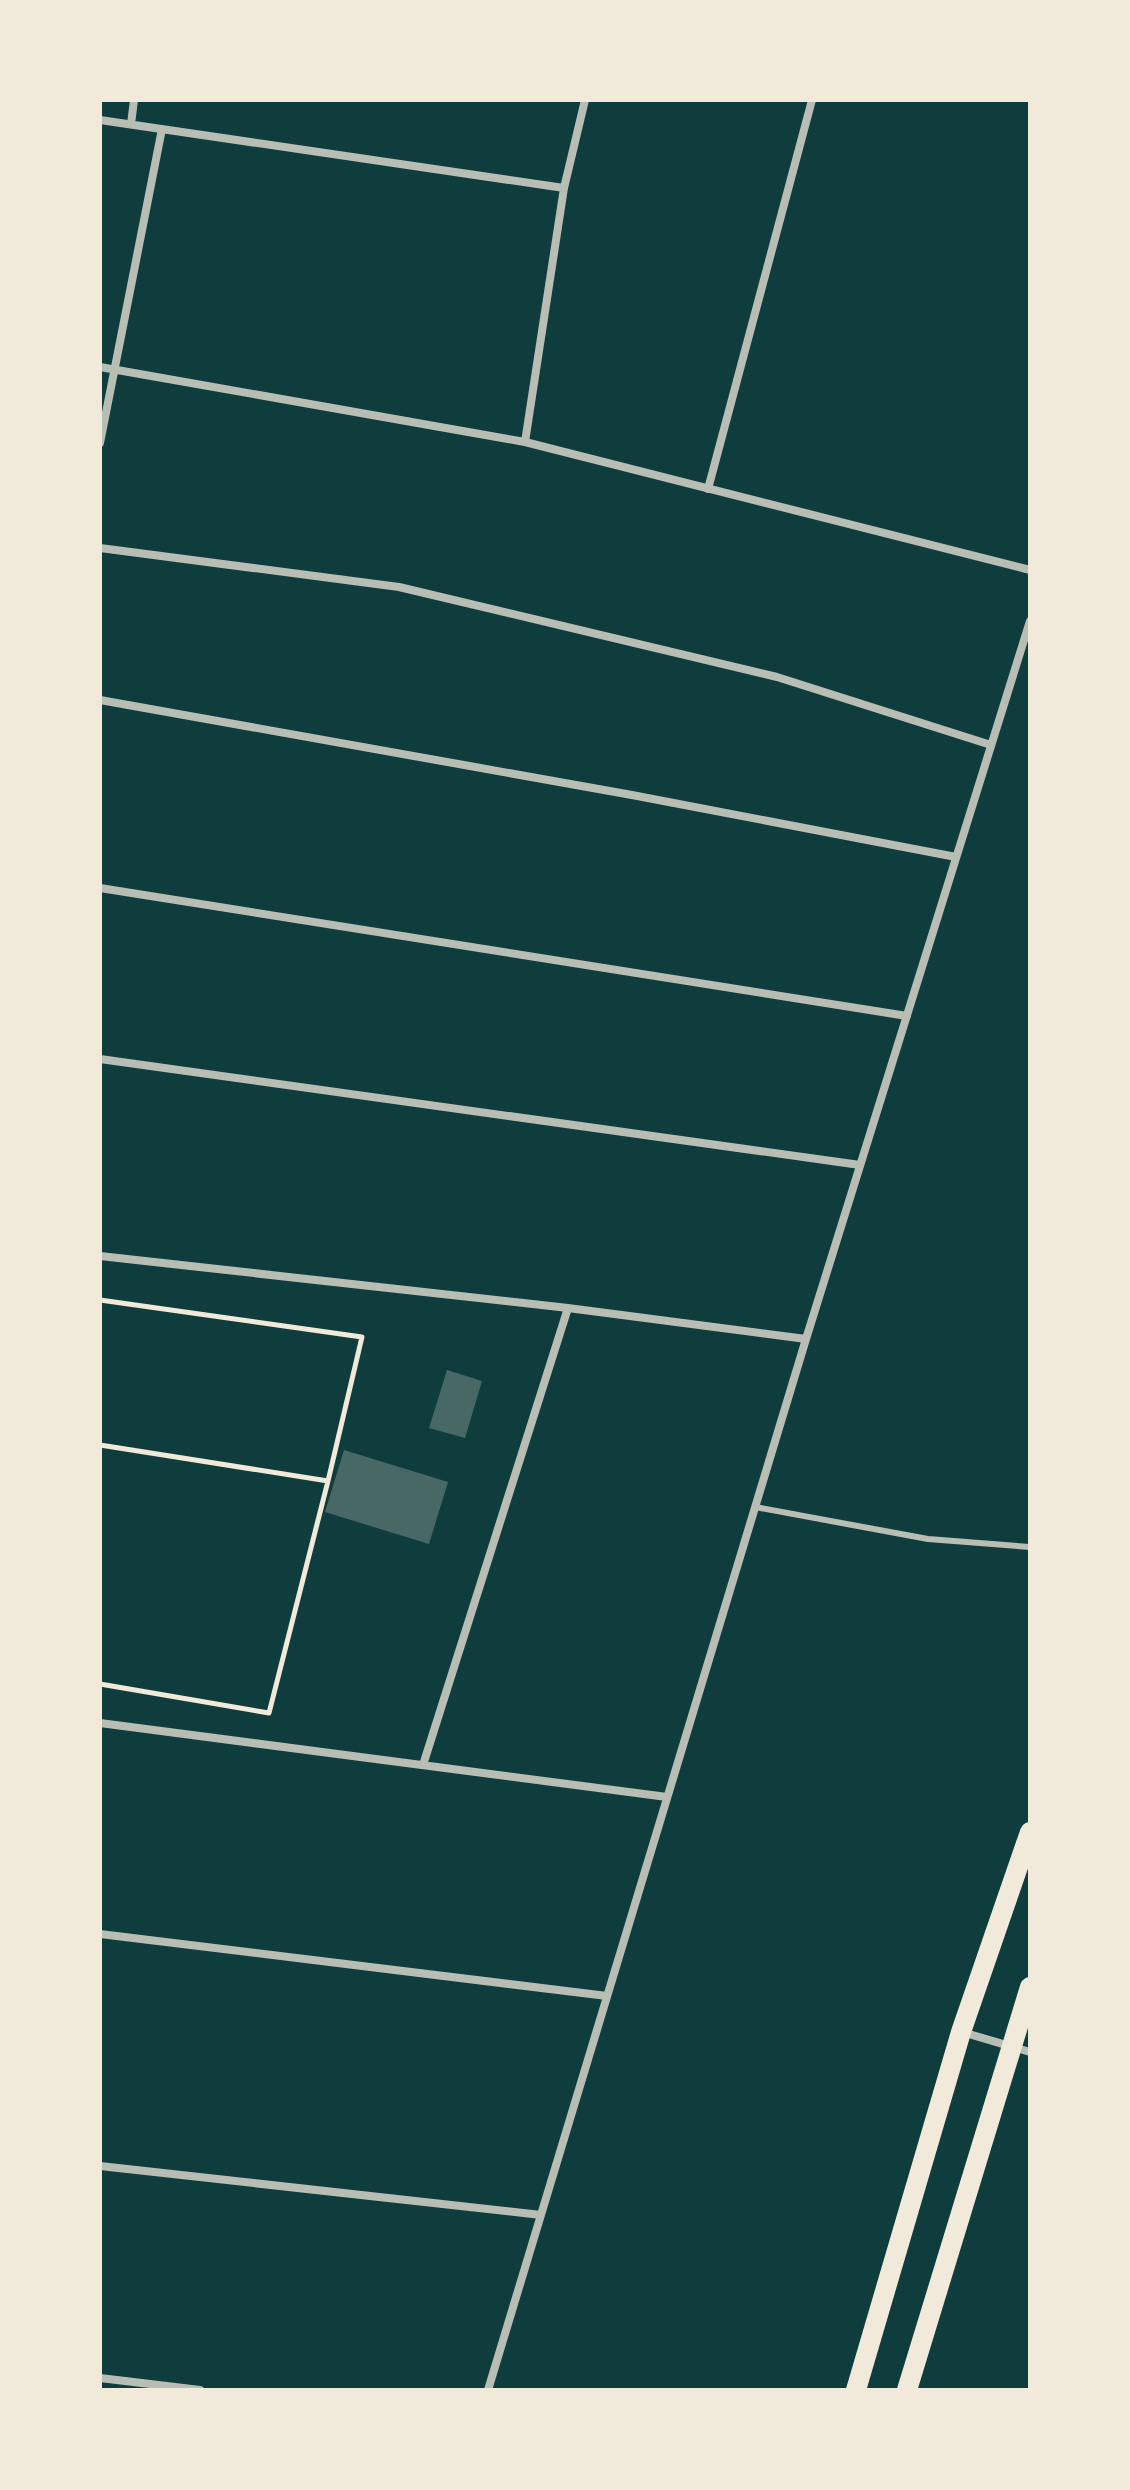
<svg xmlns="http://www.w3.org/2000/svg" width="1130" height="2490" viewBox="0 0 1130 2490" font-family="Poppins,sans-serif">
<style>
.building{fill:#486865}
.lines{fill:none;stroke-linecap:round;stroke-linejoin:round}
.path{stroke:#f1e9da;stroke-width:5}
.service{stroke:#b8beb3;stroke-width:6}
.minor{stroke:#b8beb3;stroke-width:8}
.primary{stroke:#f1e9da;stroke-width:20}
</style>
<rect width="100%" height="100%" fill="#0f3d3e"/>
<path class="building" d="M 447,1370 L 482,1381 L 465,1438 L 429,1428 Z
M 344,1450 L 448,1482 L 429,1544 L 325,1512 Z"/>
<g class="lines">
<path class="path" d="M 100,1300 L 362,1337 L 328,1481 L 269,1713 L 100,1684
M 100,1445 L 328,1481"/>
<path class="service" d="M 755,1507 L 928,1539 L 1030,1547"/>
<path class="minor" d="M 100,120 L 564,188
M 131,124 L 134,100
M 100,367 L 525,442 L 1030,570
M 525,442 L 564,188 L 585,100
M 100,443 L 162,129
M 708,489 L 812,100
M 100,548 L 399,587 L 777,677 L 991,745
M 100,700 L 632,795 L 956,857
M 100,888 L 907,1016
M 100,1059 L 860,1165
M 100,1256 L 568,1308 L 806,1339
M 100,1723 L 667,1797
M 423,1765 L 568,1308
M 100,1934 L 607,1996
M 962,2032 L 1030,2052
M 100,2166 L 541,2215
M 100,2378 L 200,2390
M 488,2390 L 806,1339 L 1030,621"/>
<path class="primary" d="M 856,2390 L 961,2032 L 1030,1832
M 907,2390 L 1030,1987"/>
</g>
<rect width="1130" height="2490" fill="none" stroke="#f1e9da" stroke-width="204"/>
</svg>
